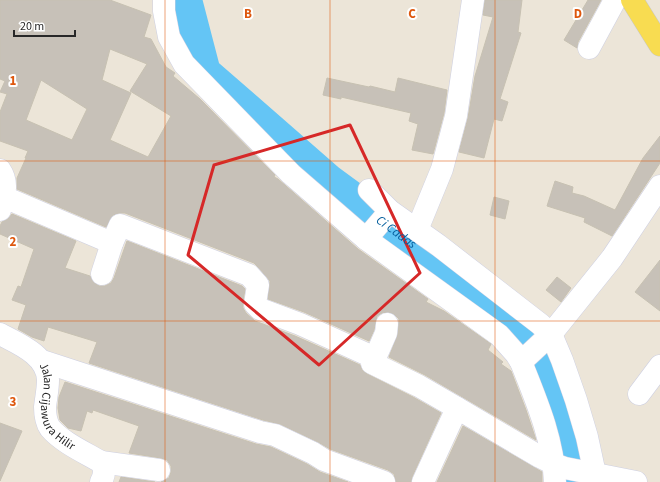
<svg xmlns="http://www.w3.org/2000/svg" width="660" height="482" viewBox="0 0 660 482" font-family="'Source Sans 3',sans-serif">
<style>
.lines{fill:none;stroke-linecap:round;stroke-linejoin:round}
.river{stroke:#64c5f5;stroke-width:36}
.building{fill:#c7c1b8;stroke:#c7c1b2;fill-rule:evenodd}
.minor-casing{stroke:#ced0e2;stroke-width:23}
.major-casing{stroke:#c7c7c7;stroke-width:23}
.minor{stroke:#fff;stroke-width:22}
.major{stroke:#f8dc51;stroke-width:22}
.marked{fill:none;stroke:#d62828;stroke-width:3;stroke-linejoin:round}
.grid{fill:none;stroke:#de570d;stroke-width:1;stroke-opacity:0.55}
.labels{text-anchor:middle;dominant-baseline:central;stroke-width:4;stroke-linejoin:round;paint-order:stroke}
.street-label{font-size:12px;fill:#282828;stroke:#fff}
.water-label{font-size:13px;font-style:italic;fill:#06609e;stroke:#fff}
.grid-label{font-size:13px;text-anchor:middle;font-weight:bold;fill:#de570d;stroke:#fff;stroke-width:4;stroke-linejoin:round;paint-order:stroke}
</style>
<rect width="100%" height="100%" fill="#ece5d8"/>
<g class="lines">
<path class="river" id="s1" d="M 184,0 L 203,73 L 328,182 L 463,281 L 547,350 L 573,482"/>
</g>
<path class="building" d="M 0,0 L 110,0 L 151,15 L 144,37 L 151,39 L 166,67 L 175,73 L 173,76 L 200,99 L 275,175 L 274,177 L 278,179 L 358,249 L 428,299 L 426,302 L 444,311 L 491,344 L 488,350 L 503,362 L 501,364 L 511,371 L 526,410 L 536,440 L 425,375 L 389,357 L 398,334 L 399,319 L 394,314 L 388,312 L 382,313 L 377,316 L 374,330 L 369,341 L 304,312 L 268,299 L 270,281 L 258,267 L 254,263 L 125,213 L 119,213 L 113,215 L 106,227 L 17,189 L 17,178 L 26,158 L 25,158 L 28,151 L 0,141 L 0,112 L 7,94 L 0,92 L 5,81 L 0,79 ZM 110,49 L 147,64 L 130,91 L 171,116 L 148,157 L 110,140 L 131,93 L 102,80 ZM 41,80 L 87,109 L 72,140 L 26,120 Z
M 485,0 L 522,0 L 518,32 L 521,33 L 500,99 L 508,102 L 502,121 L 494,119 L 484,158 L 459,152 L 468,118 L 475,76 L 493,17 L 483,15 Z
M 588,0 L 601,0 L 578,42 L 577,48 L 564,40 Z
M 327,78 L 369,87 L 370,86 L 395,92 L 398,78 L 447,90 L 444,113 L 433,154 L 412,150 L 418,124 L 409,121 L 411,113 L 341,97 L 341,99 L 323,95 Z
M 660,136 L 660,163 L 612,236 L 584,222 L 585,218 L 547,206 L 555,181 L 573,187 L 572,193 L 584,196 L 615,210 L 643,158 Z
M 494,197 L 509,201 L 505,219 L 490,215 Z
M 12,214 L 76,241 L 65,268 L 90,276 L 93,282 L 99,286 L 105,286 L 111,283 L 114,278 L 127,241 L 242,286 L 245,289 L 243,302 L 243,308 L 246,313 L 255,321 L 295,336 L 360,365 L 362,370 L 367,374 L 413,397 L 441,413 L 412,477 L 411,482 L 396,482 L 394,474 L 388,470 L 330,449 L 318,442 L 280,424 L 263,420 L 89,363 L 97,342 L 48,327 L 44,341 L 32,337 L 18,329 L 26,305 L 12,300 L 18,286 L 21,287 L 34,249 L 0,234 L 0,226 L 2,222 L 8,219 Z
M 660,260 L 660,311 L 635,292 Z
M 557,277 L 571,288 L 561,302 L 546,290 Z
M 65,382 L 256,444 L 271,447 L 307,464 L 320,472 L 348,482 L 161,482 L 169,478 L 171,472 L 171,466 L 167,460 L 161,458 L 129,453 L 139,426 L 93,410 L 92,413 L 87,411 L 81,431 L 68,428 L 60,420 L 58,408 L 59,397 Z
M 0,423 L 22,431 L 0,481 Z
M 463,426 L 542,472 L 542,482 L 437,482 Z
M 121,477 L 155,482 L 119,482 Z"/>
<g class="lines">
<g class="minor-casing">
<g id="minor">
<path d="M 164,0 L 164,11 L 169,37 L 184,64 L 291,174 L 366,239 L 499,335 L 516,354 L 521,362 C 537,402 553,439 555,482"/>
<path d="M 589,48 L 615,0"/>
<path d="M 0,170 C 9,183 4,196 0,210"/>
<path d="M 369,190 L 390,211 L 438,245 L 540,324 L 551,334 L 562,360 L 576,400 L 587,437 L 595,474 L 595,482"/>
<path d="M 4,197 L 112,243 L 120,225 L 249,275 L 258,285 L 255,304 L 260,309 L 300,324 L 375,358 L 372,363 L 419,386 L 457,408 L 540,457 L 554,464 L 565,468 L 636,482"/>
<path d="M 417,230 L 442,169 L 456,116 L 473,0"/>
<path d="M 366,239 L 390,211"/>
<path d="M 102,274 L 112,243"/>
<path id="s2" d="M 0,334 C 19,344 47,355 48,380 C 48,389 46,398 45,407 C 45,414 46,422 50,428 C 63,443 84,452 101,462 C 105,469 105,474 101,482"/>
<path d="M 375,358 L 386,333 L 387,324"/>
<path d="M 42,361 L 260,432 L 275,435 L 313,453 L 324,460 L 384,482"/>
<path d="M 521,362 L 551,334 L 612,258 L 660,186"/>
<path d="M 639,394 L 660,366"/>
<path d="M 101,462 L 159,470"/>
<path d="M 423,482 L 457,408"/>
</g>
</g>
<g class="major-casing">
<path id="major" d="M 632,0 L 660,45"/>
</g>
<use href="#minor" class="minor"/>
<use href="#major" class="major"/>
</g>
<path class="marked" d="M 350,125 L 420,273 L 319,365 L 188,255 L 214,165 Z"/>
<path class="grid" d="M 165,0 L 165,482M 330,0 L 330,482M 495,0 L 495,482M 0,161 L 660,161M 0,321 L 660,321"/>
<g class="labels">
<g class="street-label">
<text stroke="none"><textPath href="#s2" startOffset="101">Jalan Cijawura Hilir</textPath></text>
</g>
<g class="water-label">
<text stroke="none"><textPath href="#s1" startOffset="326">Ci Cadas</textPath></text>
</g>
</g>
<g class="grid-label">
<text x="248" y="18">B</text>
<text x="412" y="18">C</text>
<text x="578" y="18">D</text>
<text x="13" y="85">1</text>
<text x="13" y="246">2</text>
<text x="13" y="406">3</text>
</g>
<path d="M14 30v6h61v-6" fill="none" stroke="#282828" stroke-width="2"/>
<text x="20" y="30" font-size="12" fill="#282828" stroke="#ffffff" stroke-width="3" paint-order="stroke">20 m</text>
</svg>
